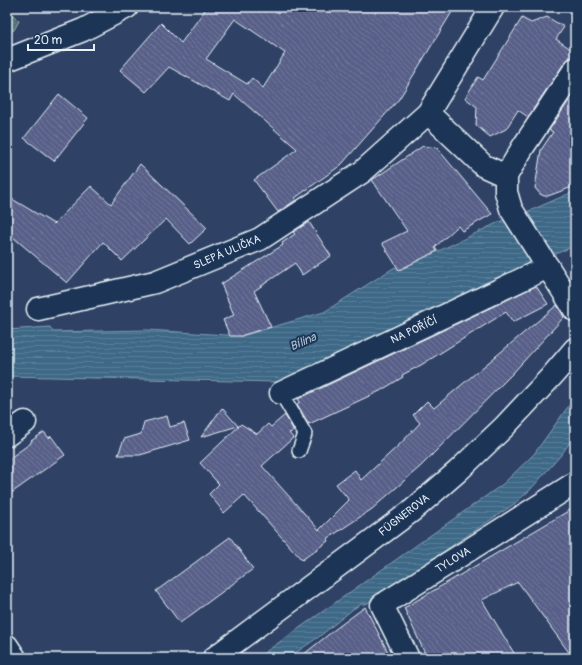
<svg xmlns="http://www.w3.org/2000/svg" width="582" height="665" viewBox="0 0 582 665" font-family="Pangolin,sans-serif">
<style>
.grass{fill:url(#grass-dots);stroke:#9bb1b5}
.water{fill:url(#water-rules);stroke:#829fb4}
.building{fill:url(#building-back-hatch);stroke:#e8f1f8;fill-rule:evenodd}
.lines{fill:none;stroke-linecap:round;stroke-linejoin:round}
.lane-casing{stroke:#e8f1f8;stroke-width:16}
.street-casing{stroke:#e8f1f8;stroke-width:25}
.secondary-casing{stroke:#e8f1f8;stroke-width:25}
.lane{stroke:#1d3557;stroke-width:13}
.street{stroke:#1d3557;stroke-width:22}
.secondary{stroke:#1d3557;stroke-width:22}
.labels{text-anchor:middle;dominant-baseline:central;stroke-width:4;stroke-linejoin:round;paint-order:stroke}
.street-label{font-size:11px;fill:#e8f1f8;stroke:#1d3557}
.water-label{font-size:12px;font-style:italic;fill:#acc1d0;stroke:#1d3557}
</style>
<defs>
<pattern id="grass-dots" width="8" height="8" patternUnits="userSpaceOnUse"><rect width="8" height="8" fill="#4e7172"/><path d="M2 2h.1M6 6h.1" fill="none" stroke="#688687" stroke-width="1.8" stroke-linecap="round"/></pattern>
<pattern id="water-rules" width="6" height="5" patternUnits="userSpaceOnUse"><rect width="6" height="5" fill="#3e6886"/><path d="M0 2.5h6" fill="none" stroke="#5a7e98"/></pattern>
<pattern id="building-back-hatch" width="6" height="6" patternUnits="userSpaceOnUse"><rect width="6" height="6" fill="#586189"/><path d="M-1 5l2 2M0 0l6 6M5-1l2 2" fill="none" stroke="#70789a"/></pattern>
</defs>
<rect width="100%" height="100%" fill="#2f4266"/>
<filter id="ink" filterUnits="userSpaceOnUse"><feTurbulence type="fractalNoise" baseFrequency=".025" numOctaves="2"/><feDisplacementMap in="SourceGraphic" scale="8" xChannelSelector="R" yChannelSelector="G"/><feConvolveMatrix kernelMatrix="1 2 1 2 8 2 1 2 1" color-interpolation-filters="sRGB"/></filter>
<g filter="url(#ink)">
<path class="grass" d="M 7,9 L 19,21 L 14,30 L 7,33 Z"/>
<path class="water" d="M 575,191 L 575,246 L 562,251 L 524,270 L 307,372 L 278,382 L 7,376 L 7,330 L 50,327 L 53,332 L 147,330 L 242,336 L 324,312 L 395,267 L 399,270 L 497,223 L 534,209 Z
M 575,397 L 575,435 L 561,455 L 530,490 L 514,504 L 366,604 L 361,604 L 353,609 L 320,636 L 288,658 L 257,658 L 503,484 L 534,454 Z"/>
<path class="building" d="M 207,7 L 455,7 L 399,99 L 341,165 L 295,198 L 296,200 L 278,212 L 254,180 L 297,149 L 234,94 L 230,101 L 169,67 L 146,92 L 120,70 L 161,23 L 181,43 ZM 235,19 L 285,53 L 263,88 L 252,78 L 247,84 L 206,59 Z
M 547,17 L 564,27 L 556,39 L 575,52 L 575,57 L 569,58 L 565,62 L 528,117 L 518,110 L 506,129 L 490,137 L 476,125 L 477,107 L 465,98 L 478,77 L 483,80 L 522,18 L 531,23 Z
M 575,92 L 575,186 L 548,196 L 544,196 L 540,194 L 535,188 L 541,150 L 553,132 L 549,130 Z
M 59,94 L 88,118 L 54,161 L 24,138 Z
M 423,146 L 437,148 L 492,214 L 462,231 L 458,226 L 435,247 L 437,251 L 399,270 L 382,243 L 407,231 L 372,180 Z
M 140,164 L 207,228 L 190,244 L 166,219 L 122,261 L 103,242 L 67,283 L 7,232 L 7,196 L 54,224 L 91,186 L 111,204 Z
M 309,222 L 331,256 L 302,275 L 295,263 L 254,291 L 271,327 L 243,335 L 242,336 L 230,336 L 223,320 L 234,315 L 221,284 L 283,245 L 282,243 L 295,234 L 293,232 Z
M 536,286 L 548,304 L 513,322 L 506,312 L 421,365 L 402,375 L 403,377 L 380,391 L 309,424 L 297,404 L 300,402 L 298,399 Z
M 557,305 L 564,317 L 512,374 L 421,466 L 372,509 L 327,539 L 328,541 L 302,560 L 244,495 L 224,513 L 218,505 L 209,494 L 219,484 L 200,463 L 241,424 L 257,434 L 268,424 L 271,427 L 285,415 L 294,431 L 289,433 L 293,438 L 262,466 L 319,530 L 349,500 L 336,484 L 355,470 L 361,480 L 400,444 L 420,423 L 413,415 L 427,401 L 434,408 Z
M 222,408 L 238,426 L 201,437 Z
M 167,416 L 170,427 L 184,423 L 190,440 L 140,455 L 118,455 L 124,439 L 141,434 L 144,422 Z
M 44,432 L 49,438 L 51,436 L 65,455 L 7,496 L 7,460 L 31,443 L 31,441 Z
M 575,507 L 575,658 L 573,658 L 518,582 L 482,600 L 506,640 L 517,658 L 427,658 L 404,608 Z
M 230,537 L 253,569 L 180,623 L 156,591 Z
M 365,607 L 391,658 L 299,658 L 338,627 Z"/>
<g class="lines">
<g class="lane-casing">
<path id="lane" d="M 281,393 L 305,434 L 299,451"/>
</g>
<g class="street-casing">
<path id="street" d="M 7,60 L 83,30 L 127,7
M 428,113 L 484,166 L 506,176
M 38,309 L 155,282 L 260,239 L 362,172 L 428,113 L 493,7
M 281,393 L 548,267
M 7,435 L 25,422
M 7,646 L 15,658
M 408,658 L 382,605 L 575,483"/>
</g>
<g class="secondary-casing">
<path id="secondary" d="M 575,69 L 523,147 L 506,176 L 506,192 L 511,209 L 575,310
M 214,658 L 413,510 L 458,471 L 504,427 L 551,377 L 575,349"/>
</g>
<use href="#lane" class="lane"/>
<use href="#street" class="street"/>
<use href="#secondary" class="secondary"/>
</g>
</g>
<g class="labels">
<g class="street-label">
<text transform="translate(227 252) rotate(-23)">SLEPÁ ULIČKA</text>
<text transform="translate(414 330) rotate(-25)">NA POŘÍČÍ</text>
<text transform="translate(404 515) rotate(-38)">FÜGNEROVA</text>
<text transform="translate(453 560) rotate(-32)">TYLOVA</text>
</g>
<g class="water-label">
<text transform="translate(303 342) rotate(-24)">Bílina</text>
</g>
</g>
<rect width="582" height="665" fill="none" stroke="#1d3557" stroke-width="24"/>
<rect x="12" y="12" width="558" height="641" fill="none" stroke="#e8f1f8" stroke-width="1.5" filter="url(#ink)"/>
<path d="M28 44v6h66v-6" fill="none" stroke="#e8f1f8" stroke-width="2"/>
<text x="34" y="44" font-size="12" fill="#e8f1f8" stroke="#1d3557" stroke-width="3" paint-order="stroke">20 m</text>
</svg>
